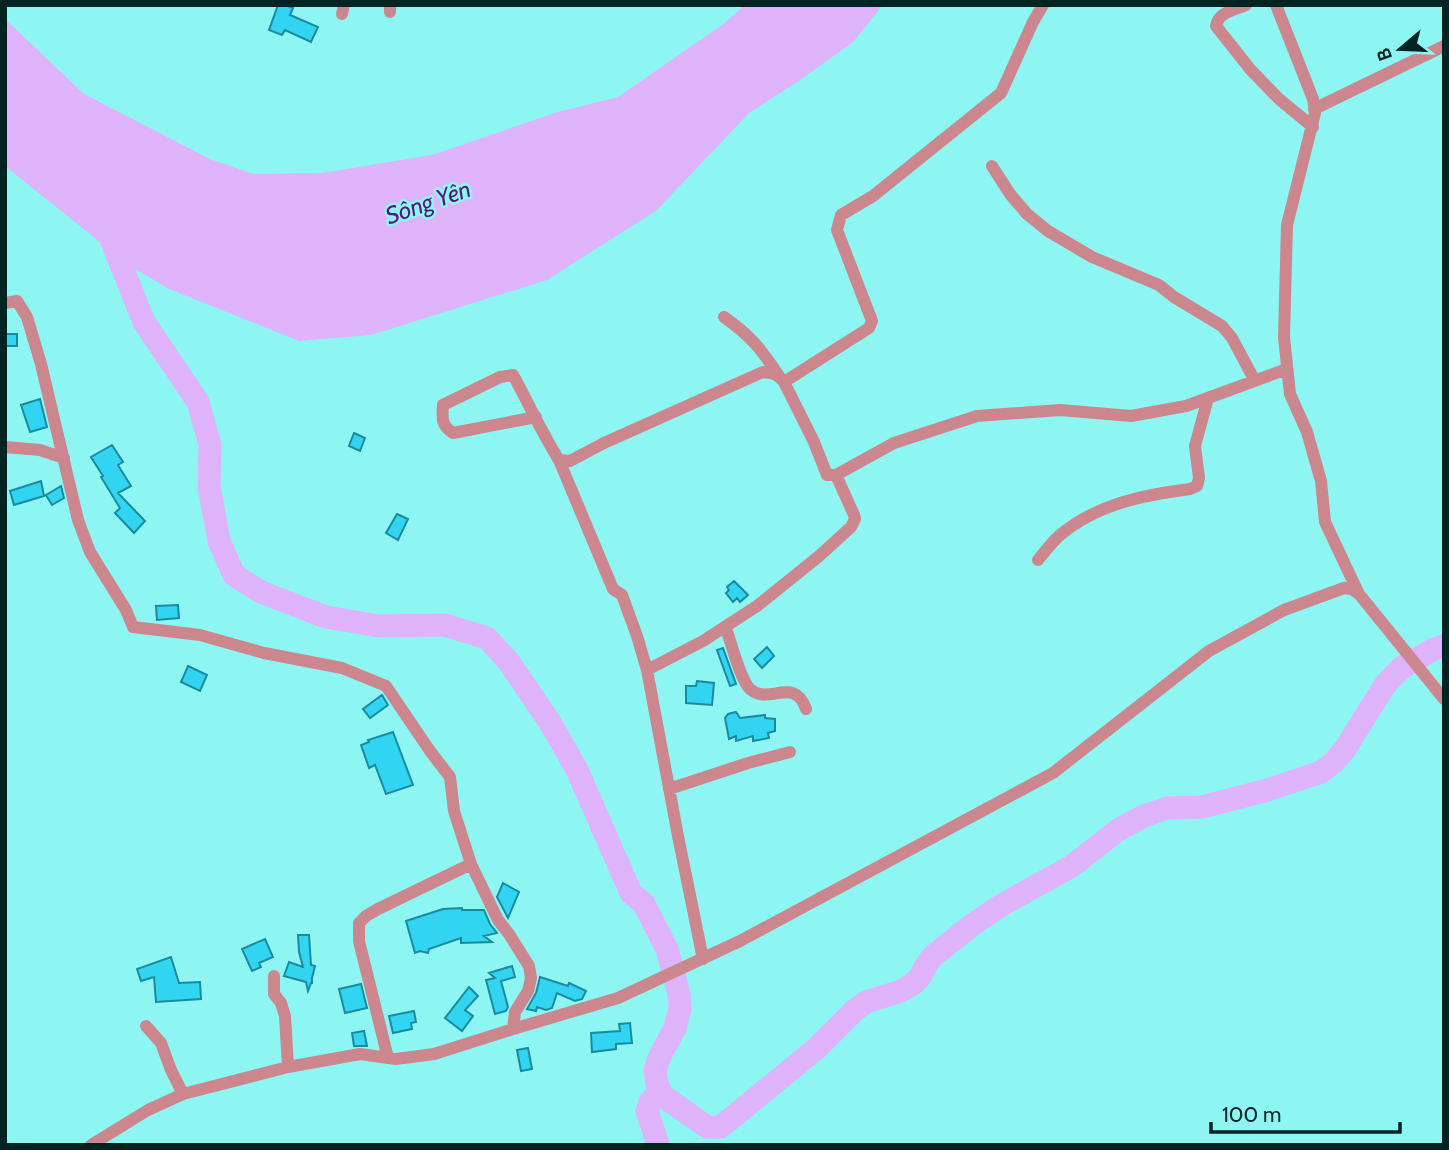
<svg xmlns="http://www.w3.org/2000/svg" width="1449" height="1150" viewBox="0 0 1449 1150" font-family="Cabin,sans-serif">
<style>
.water{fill:#dfb3f9}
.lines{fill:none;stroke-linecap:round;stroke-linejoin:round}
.river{stroke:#dfb3f9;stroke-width:23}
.building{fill:#31d5f2;stroke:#1a8b9f;stroke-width:2}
.minor{stroke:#cc868d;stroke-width:12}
.labels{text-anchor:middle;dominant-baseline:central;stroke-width:5;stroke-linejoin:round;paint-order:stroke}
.water-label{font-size:24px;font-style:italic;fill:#5c157b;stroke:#8ef6f2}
</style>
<rect width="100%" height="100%" fill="#8ef6f2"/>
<path class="water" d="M 745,5 L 883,5 L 853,42 L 800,80 L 749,113 L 657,210 L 547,280 L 371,335 L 299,341 L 169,289 L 119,259 L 90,234 L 5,166 L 5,19 L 84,94 L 210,159 L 253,174 L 323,173 L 432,155 L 558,112 L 618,97 L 722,25 Z"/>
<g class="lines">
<path class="river" d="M 108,232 L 144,322 L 198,402 L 210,445 L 209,486 L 219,541 L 234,575 L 261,592 L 326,617 L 379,626 L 445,625 L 487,638 L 509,662 L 551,724 L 577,770 L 631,893 L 644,904 L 667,949 L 679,994 L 680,1009 L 675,1028 L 660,1056 L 655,1070 L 657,1084 L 663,1096 L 707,1127 L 720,1127 L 728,1121 L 817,1048 L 855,1010 L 866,1002 L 901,991 L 913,984 L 920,977 L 925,967 L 932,957 L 972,925 L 1000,906 L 1072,866 L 1118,830 L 1144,816 L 1167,808 L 1202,807 L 1264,791 L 1321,772 L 1334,762 L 1345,749 L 1385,685 L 1401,668 L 1434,649 L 1444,646
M 658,1145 L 647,1111 L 650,1102 L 660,1091"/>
</g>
<path class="building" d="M 278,5 L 285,5 L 293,8 L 290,15 L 318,27 L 311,42 L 285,30 L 282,35 L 269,30 Z
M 5,334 L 17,334 L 17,346 L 5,346 Z
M 40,399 L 47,427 L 30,432 L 21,405 Z
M 354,433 L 365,438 L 360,451 L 349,446 Z
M 112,445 L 123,462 L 118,465 L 131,486 L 118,493 L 145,521 L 134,533 L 115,513 L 120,508 L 101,477 L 103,476 L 91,457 Z
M 41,481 L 44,496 L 14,505 L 10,491 Z
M 61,486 L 64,498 L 52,505 L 46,495 Z
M 397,514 L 408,519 L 398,540 L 386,533 Z
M 734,581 L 748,595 L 740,602 L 737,598 L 733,602 L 726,593 L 729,590 L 727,587 Z
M 178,605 L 179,618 L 157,620 L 156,606 Z
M 767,647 L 774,656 L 762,668 L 754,659 Z
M 723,648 L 736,684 L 730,686 L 717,650 Z
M 188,666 L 207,675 L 200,691 L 181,682 Z
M 697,681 L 714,683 L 712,705 L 686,703 L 686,686 L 696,686 Z
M 382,695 L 388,705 L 370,718 L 363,709 Z
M 736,712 L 740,718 L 765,715 L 765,718 L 775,719 L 775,731 L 768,733 L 769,738 L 753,741 L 753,736 L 736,741 L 736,736 L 729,739 L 725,718 L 728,714 Z
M 393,732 L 413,785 L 386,794 L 375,765 L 369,768 L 361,745 L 369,742 L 368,740 Z
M 503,883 L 519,892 L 508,918 L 497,897 Z
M 462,908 L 462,910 L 484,910 L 490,924 L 497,933 L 484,936 L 492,942 L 461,943 L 461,938 L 429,949 L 428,953 L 420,951 L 415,953 L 406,921 L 443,909 Z
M 298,935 L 309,935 L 311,965 L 315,966 L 312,978 L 312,983 L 311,983 L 308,991 L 306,982 L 284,976 L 289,962 L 303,967 L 299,952 Z
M 265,939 L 273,957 L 259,963 L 261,967 L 252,971 L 242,949 Z
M 171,957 L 179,983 L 200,982 L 201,999 L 156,1002 L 154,977 L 141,981 L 137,969 Z
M 512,966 L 515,977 L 501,981 L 508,1007 L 506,1011 L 495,1014 L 486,980 L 495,978 L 489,973 Z
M 540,977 L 568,986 L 569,983 L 586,991 L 582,999 L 575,1001 L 557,993 L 552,1008 L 546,1010 L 537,1007 L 536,1011 L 527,1009 L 536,993 Z
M 361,984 L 367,1008 L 345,1013 L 339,989 Z
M 469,987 L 478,996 L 465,1010 L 473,1016 L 462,1031 L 445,1018 Z
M 414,1011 L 416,1022 L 411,1023 L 412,1029 L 393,1033 L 389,1016 Z
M 630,1023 L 632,1043 L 616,1044 L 616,1049 L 592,1052 L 591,1033 L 620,1031 L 619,1024 Z
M 364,1031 L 367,1046 L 354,1046 L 352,1033 Z
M 528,1048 L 532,1069 L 521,1071 L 517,1050 Z"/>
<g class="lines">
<path class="minor" d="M 390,5 L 390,12
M 1246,5 C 1235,10 1218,12 1216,26 L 1250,69 L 1279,99 L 1313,127
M 1276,5 L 1313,99 L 1315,113 L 1287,225 L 1284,337 L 1290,394 L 1307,432 L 1321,481 L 1325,522 L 1359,594 L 1444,699
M 342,14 L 344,5
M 1314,109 L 1444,46
M 992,166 L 1010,194 L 1027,214 L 1048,231 L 1092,257 L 1159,285 L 1174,297 L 1222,326 L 1232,338 L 1255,381
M 5,303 L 17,301 L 27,317 L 41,364 L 78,520 L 90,552 L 126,610 L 133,627 L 200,635 L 264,653 L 342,668 L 386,686 L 430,751 L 450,777 L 454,811 L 471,864 L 498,920 L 509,934 L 529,966 L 531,978 L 528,991 L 515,1012 L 513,1029
M 724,317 C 751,336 761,349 779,376
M 784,382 L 869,328 L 872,321 L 837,230 L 841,215 L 873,196 L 1001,93 L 1033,22 L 1043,5
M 536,417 L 453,433 C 441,425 442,418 443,405 L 500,377 L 513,375 C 529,404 542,433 559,460 L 570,461 L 604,443 L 763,372 C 773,373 778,374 784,382 L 814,442 L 827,475 L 836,475 L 894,443 L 977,416 L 1060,410 L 1131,416 L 1186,406 L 1287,369
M 5,447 L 40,450 L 64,458
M 559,460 L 613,589 L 622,595 L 637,636 L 647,670 L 678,836 L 703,959
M 1038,560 C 1045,552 1051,543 1059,536 C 1096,504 1144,495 1190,489 L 1197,486 L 1199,478 L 1195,446 L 1208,398
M 726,628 C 731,642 740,679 750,689 C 769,706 794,675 806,709
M 647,670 L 703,641 L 757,606 L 818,557 L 851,527 L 855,519 L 854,515 L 836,475
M 669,789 L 748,763 L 790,752
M 274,976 L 274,994 L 281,1003 L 285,1016 L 288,1067
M 146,1026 L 161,1043 L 171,1070 L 183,1094
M 388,1058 L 359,941 L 359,923 L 366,916 L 378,909 L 471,864
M 91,1145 L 148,1110 L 183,1094 L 288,1067 L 360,1054 L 396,1059 L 434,1054 L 513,1029 L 618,998 L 740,941 L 1053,773 L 1209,651 L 1284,610 L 1344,588 L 1352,589 L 1359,594"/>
</g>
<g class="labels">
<g class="water-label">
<text transform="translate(428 202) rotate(-19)">Sông Yên</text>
</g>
</g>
<rect width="1449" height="1150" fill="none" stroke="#012423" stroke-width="14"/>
<g transform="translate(1400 49) rotate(251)" stroke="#8ef6f2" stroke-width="5" paint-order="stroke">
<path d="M0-5L12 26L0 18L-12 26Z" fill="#012423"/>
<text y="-10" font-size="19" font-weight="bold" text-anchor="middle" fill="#012423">B</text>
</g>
<path d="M1211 1122v10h189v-10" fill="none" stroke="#012423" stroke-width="3.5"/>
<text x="1222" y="1122" font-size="21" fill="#012423" stroke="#8ef6f2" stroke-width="5" paint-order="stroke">100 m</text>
</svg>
